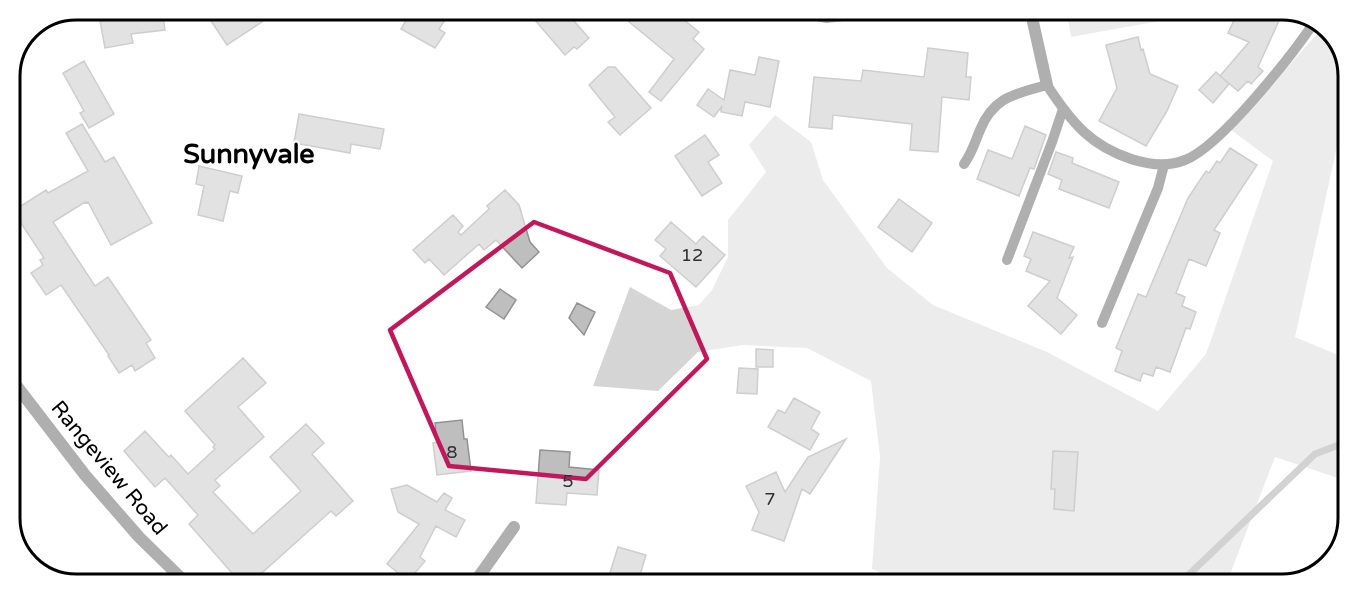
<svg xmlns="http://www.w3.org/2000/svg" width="1357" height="594" viewBox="0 0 1357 594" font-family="'Varela Round',sans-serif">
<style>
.green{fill:#d5d5d5}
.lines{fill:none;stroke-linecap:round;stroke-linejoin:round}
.stream{stroke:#9c9c9c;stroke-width:7}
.building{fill:#bebebe;stroke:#929292;stroke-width:1.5}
.lane{stroke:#4e4e4e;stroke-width:10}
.street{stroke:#4e4e4e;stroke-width:12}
.marked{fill:none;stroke:#c2185b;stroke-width:4.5;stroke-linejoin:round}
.labels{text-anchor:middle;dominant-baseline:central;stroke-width:4.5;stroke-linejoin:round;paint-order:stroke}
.number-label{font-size:18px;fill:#303030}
.street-label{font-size:21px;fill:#000;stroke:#fff}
.district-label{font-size:27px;font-weight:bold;fill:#000;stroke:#fff}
.rim{fill:none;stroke:#000;stroke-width:3}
</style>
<rect width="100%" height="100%" fill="#fff"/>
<path class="green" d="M 1067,13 L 1198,14 L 1071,37 Z
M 1317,34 L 1338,41 L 1348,70 L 1348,97 L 1295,337 L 1345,358 L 1344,480 L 1275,457 L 1226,585 L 908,583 L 872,569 L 880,457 L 871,381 L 807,348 L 743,345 L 698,352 L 658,391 L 593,386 L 630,287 L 671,310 L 699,305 L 712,290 L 728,257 L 728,220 L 766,172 L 749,145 L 775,115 L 811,142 L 823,180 L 887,268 L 933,305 L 1047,352 L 1158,411 L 1206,354 L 1273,161 L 1231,130 Z"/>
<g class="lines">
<path class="stream" d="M 1178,585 L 1315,454 L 1344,443"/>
</g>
<path class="building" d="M 132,9 L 162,9 L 165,30 L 131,34 L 133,43 L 105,48 L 100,21 L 133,15 Z
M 229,10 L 280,10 L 227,45 L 211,21 Z
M 412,10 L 451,11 L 439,29 L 445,33 L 435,48 L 401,29 Z
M 527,11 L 565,11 L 589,38 L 577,49 L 574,47 L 565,55 Z
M 616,11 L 690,12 L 683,19 L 699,32 L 693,39 L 704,49 L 661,101 L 649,92 L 674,59 Z
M 1237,14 L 1282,14 L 1258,67 L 1263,71 L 1251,84 L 1248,81 L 1238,91 L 1220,76 L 1249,42 L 1228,33 Z
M 1138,37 L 1141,50 L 1143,49 L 1150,74 L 1178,86 L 1167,111 L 1146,146 L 1099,121 L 1117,88 L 1106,45 Z
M 928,48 L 968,53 L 966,77 L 971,77 L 969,100 L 942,97 L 938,152 L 910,150 L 912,124 L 833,115 L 832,129 L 809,127 L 814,77 L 861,81 L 863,70 L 924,77 Z
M 759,57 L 779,61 L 770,107 L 745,102 L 742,116 L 721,112 L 722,106 L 714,117 L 697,105 L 708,89 L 724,100 L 730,70 L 755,75 Z
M 84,61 L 114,114 L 89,128 L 80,113 L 84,111 L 63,73 Z
M 608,67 L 615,67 L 651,108 L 620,135 L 608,122 L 615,117 L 589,85 Z
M 1216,72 L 1229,84 L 1213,103 L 1199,90 Z
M 299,114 L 384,129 L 380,149 L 351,144 L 350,153 L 294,143 Z
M 82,124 L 105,162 L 114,157 L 152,223 L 111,245 L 88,202 L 86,203 L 85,202 L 53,222 L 95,286 L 108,277 L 151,340 L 146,343 L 155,358 L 135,371 L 132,365 L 119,373 L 108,356 L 109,355 L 61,285 L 46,295 L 31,273 L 43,265 L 40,260 L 44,258 L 13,211 L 46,190 L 48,193 L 88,171 L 66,133 Z
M 1025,126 L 1046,135 L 1034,169 L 1030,168 L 1019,196 L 977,179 L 988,150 L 1012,159 Z
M 705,135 L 719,155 L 708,162 L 722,183 L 702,196 L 675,156 Z
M 1230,148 L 1257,165 L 1214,230 L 1220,233 L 1206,266 L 1189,259 L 1176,293 L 1185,297 L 1182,306 L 1196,312 L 1190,329 L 1186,328 L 1170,372 L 1156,367 L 1153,376 L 1143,373 L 1140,381 L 1115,371 L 1122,351 L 1116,348 L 1138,294 L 1146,297 L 1188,198 L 1206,171 L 1209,173 L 1217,161 L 1220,163 Z
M 1056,152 L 1073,158 L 1072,163 L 1119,182 L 1109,208 L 1059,189 L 1062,180 L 1048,174 Z
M 199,166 L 242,176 L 238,193 L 230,191 L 223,221 L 198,215 L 204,186 L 196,184 Z
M 505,190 L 519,205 L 530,242 L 539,252 L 522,268 L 496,240 L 484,250 L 479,244 L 444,275 L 429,259 L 425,263 L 413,250 L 453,215 L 463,226 L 458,232 L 461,235 L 489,209 L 487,206 Z
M 899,199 L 932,223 L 912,252 L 878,227 Z
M 671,222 L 696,244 L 703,236 L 725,255 L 696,287 L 660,256 L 666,249 L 655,240 Z
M 1033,232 L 1074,247 L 1069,258 L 1073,257 L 1057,298 L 1077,315 L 1061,334 L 1028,306 L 1050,281 L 1026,271 L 1031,259 L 1024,256 Z
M 500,289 L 516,300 L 504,319 L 486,307 Z
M 577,303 L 595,312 L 584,335 L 569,318 Z
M 756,349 L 773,350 L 773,367 L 756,367 Z
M 243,358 L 266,383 L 238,407 L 264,437 L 215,480 L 220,486 L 213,492 L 253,534 L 301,491 L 270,457 L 306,424 L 324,443 L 312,454 L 353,501 L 336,516 L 331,511 L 253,581 L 239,581 L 189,524 L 198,515 L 165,478 L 155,487 L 124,451 L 145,431 L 166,454 L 169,457 L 171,455 L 188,474 L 215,449 L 213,447 L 215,445 L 185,411 Z
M 739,368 L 758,369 L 757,394 L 737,393 Z
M 794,398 L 820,412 L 811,429 L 819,434 L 810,450 L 768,427 L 778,410 L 785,413 Z
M 462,420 L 464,439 L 467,439 L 471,471 L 437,475 L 433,443 L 437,442 L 435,423 Z
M 846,439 L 810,494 L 802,489 L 784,541 L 752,530 L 759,512 L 746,486 L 776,472 L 785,492 L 808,457 Z
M 540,450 L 570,452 L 569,467 L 599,470 L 597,495 L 567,493 L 566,505 L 536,503 Z
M 1053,451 L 1078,452 L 1074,511 L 1054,509 L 1055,489 L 1051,489 Z
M 407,485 L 437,502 L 444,493 L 452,498 L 445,510 L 465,520 L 456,537 L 436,526 L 420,557 L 425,561 L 408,581 L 387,564 L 419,524 L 398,512 L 391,489 Z
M 618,547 L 646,555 L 638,582 L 607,582 Z"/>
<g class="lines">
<path class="lane" d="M 964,164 C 972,153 975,142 980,130 C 994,96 1016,94 1047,85 C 1058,102 1069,118 1084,132 C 1108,154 1153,173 1185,160 C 1220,147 1293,54 1315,21
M 1007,260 L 1052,142 L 1063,109
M 1102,323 L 1158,188 L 1164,165"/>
<path class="street" d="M 802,12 L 826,17 L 867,12
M 1031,13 L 1047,85
M 9,376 L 85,475 L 139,537 L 183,580
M 475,582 L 514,527"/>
</g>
<path d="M0 0H1357V594H0ZM 534,222 L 670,273 L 707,359 L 586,479 L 449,466 L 390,330 Z" fill="#fff" fill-opacity=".55" fill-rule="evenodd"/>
<path class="marked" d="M 534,222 L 670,273 L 707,359 L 586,479 L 449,466 L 390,330 Z"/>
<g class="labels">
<g class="number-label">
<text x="692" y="255">12</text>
<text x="452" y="452">8</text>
<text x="568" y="481">5</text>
<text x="770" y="499">7</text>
</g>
<g class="street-label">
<text transform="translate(109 468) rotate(50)">Rangeview Road</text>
</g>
<g class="district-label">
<text x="249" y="154">Sunnyvale</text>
</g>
</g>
<path d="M0 0H1357V594H0ZM76 20H1282A56 56 0 0 1 1338 76V518A56 56 0 0 1 1282 574H76A56 56 0 0 1 20 518V76A56 56 0 0 1 76 20Z" fill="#fff" fill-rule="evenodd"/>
<path class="rim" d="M76 20H1282A56 56 0 0 1 1338 76V518A56 56 0 0 1 1282 574H76A56 56 0 0 1 20 518V76A56 56 0 0 1 76 20Z"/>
</svg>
